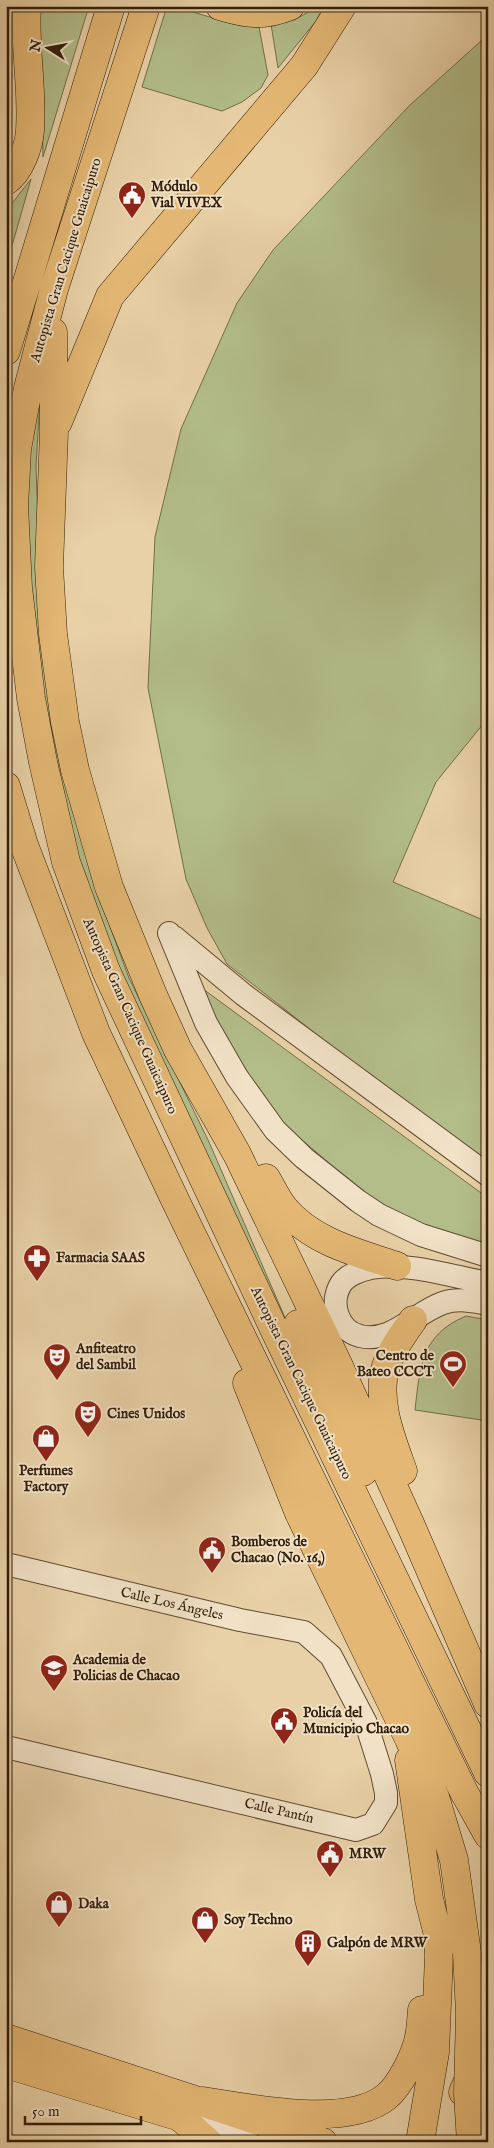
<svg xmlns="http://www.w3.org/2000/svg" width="494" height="2148" viewBox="0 0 494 2148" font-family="'IM FELL English',serif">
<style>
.green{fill:#b2bd8a;stroke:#726e4a}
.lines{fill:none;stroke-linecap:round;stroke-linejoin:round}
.minor-casing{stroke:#5f4b31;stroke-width:24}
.major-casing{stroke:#311e0a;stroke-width:29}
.highway-casing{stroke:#311e0a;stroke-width:29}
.minor{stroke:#f1e1c6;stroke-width:22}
.major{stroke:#e4b874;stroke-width:28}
.highway{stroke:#e4b874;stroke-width:28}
.highway-bridge-casing{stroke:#311e0a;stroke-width:29;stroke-linecap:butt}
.highway-bridge{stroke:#e4b874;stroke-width:28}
.labels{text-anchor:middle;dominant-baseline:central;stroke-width:4;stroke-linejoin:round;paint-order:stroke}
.poi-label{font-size:14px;font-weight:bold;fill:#311e0a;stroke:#f1e1c6;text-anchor:start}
.street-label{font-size:14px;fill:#311e0a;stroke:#f1e1c6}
</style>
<rect width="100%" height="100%" fill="#e9d1a7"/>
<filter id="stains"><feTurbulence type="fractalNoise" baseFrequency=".004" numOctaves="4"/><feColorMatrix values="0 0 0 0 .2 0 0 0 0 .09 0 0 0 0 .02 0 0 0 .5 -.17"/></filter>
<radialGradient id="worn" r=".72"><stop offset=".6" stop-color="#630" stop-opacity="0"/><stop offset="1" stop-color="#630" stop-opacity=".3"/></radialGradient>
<path class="green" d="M 42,6 L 89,6 L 43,157 L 40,10 Z
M 167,6 L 173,6 L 233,24 L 259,27 L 268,75 L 261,88 L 242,102 L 222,111 L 142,87 Z
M 319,6 L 324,6 L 316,21 L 278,68 L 271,24 L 294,20 Z
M 488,39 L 488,718 L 436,782 L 393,882 L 488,922 L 488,1162 L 362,1070 L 227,964 L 207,928 L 186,879 L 148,688 L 155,537 L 181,429 L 237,303 L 273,250 L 410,105 L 481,41 Z
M 31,179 L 6,267 L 6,211 Z
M 42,366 L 36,466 L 40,583 L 95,886 L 129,978 L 209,1142 L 347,1461 L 109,955 L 70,835 L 48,744 L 26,565 L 28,468 Z
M 188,978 L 488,1198 L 488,1252 L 449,1242 L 366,1195 L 266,1109 Z
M 466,1316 L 488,1320 L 488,1421 L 415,1410 C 420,1366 421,1335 466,1316 Z"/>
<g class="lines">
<g class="minor-casing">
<path id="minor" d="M 169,933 L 206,1023 L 237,1077 L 275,1130 L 304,1158 L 358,1201 L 379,1215 L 421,1235 L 488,1256
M 174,937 L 244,995 L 488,1175
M 488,1283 C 450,1276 409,1262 371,1268 C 361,1270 347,1275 341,1284 C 329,1303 338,1331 360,1336 C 391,1344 416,1312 443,1303 C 457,1298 473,1301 488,1304
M 6,1564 L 240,1620 L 304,1632 L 331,1656 L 366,1723 L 382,1774 L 386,1793 L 386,1803 L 373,1824 L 356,1830 L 6,1747
M 186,2119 L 248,2142"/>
</g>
<g class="major-casing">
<path id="major" d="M 6,2038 L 323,2142
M 6,2064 L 180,2117"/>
</g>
<g class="highway-casing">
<path id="highway" d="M 146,6 L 54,289 L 28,388 L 17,449 L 14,506 L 18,588 L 31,698 L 43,762 L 66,862 L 106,971 L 274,1329 L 488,1773
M 220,6 C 247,14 263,17 290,6
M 6,181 C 20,171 29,147 30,130 C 33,89 24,47 27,6
M 53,332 L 54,431 L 49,567 L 53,634 L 65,722 L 75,770 L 109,887 L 153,995 L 178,1050 L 237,1154 L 338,1364 L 412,1528 L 488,1704
M 6,351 L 111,6
M 58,422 L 110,296 L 304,66 L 342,6
M 6,786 L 24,845 L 96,1033 L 176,1202 L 464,1792 L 488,1835
M 266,1178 C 272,1188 277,1199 284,1208 C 312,1242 358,1253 397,1266
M 298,1324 L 363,1472
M 247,1383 L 299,1513 L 409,1739 L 435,1797 L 454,1860 L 467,1953
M 403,1471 C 392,1440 375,1400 386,1366 C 392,1349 403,1334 413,1320
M 409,1760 L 429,1899 L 438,1935 L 439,1956 L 435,2052 L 420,2142
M 463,2092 L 472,2072 L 488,2057
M 203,2101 C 250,2108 346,2129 386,2097 C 400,2086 416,2054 419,2037 C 421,2028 421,2019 422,2010
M 180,2117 L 208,2142"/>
</g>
<use href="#minor" class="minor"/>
<use href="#major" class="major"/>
<use href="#highway" class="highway"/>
<g class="highway-bridge-casing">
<path id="highway-bridge" d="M 467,1953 L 470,2013 L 468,2094 L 471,2142"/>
</g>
<use href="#highway-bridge" class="highway-bridge"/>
</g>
<defs>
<g id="civic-pin" transform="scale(1.4375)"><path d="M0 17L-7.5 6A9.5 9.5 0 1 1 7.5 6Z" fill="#8f2418" stroke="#f1e1c6"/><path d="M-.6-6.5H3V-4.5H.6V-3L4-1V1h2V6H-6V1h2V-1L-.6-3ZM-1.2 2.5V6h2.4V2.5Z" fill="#fff"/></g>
<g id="pharmacy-pin" transform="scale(1.4375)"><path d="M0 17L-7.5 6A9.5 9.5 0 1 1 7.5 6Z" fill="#8f2418" stroke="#f1e1c6"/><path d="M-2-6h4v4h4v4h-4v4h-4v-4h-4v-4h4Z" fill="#fff"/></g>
<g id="theatre-pin" transform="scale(1.4375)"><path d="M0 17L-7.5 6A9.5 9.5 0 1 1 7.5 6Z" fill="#8f2418" stroke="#f1e1c6"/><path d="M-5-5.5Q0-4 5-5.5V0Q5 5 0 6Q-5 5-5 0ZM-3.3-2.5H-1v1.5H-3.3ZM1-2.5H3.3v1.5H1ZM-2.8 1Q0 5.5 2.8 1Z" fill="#fff"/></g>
<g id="stadium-pin" transform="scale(1.4375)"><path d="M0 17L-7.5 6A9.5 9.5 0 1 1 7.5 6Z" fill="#8f2418" stroke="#f1e1c6"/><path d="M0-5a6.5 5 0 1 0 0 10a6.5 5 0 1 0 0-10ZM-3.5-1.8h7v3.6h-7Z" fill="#fff"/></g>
<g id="shop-pin" transform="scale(1.4375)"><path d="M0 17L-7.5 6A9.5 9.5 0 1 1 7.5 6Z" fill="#8f2418" stroke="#f1e1c6"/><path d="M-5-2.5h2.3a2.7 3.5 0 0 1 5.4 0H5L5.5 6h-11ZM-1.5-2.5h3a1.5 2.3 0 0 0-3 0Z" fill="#fff"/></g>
<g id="university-pin" transform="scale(1.4375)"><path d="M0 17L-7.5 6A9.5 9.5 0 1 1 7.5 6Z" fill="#8f2418" stroke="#f1e1c6"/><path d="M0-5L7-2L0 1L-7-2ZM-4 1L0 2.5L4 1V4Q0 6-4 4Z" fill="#fff"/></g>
<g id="building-pin" transform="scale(1.4375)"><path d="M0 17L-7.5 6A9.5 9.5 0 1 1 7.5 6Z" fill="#8f2418" stroke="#f1e1c6"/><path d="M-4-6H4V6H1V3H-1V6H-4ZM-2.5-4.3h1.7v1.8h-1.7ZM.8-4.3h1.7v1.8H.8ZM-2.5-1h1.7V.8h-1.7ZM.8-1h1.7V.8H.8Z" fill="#fff"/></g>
</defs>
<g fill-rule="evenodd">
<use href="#civic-pin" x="132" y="195"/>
<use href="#pharmacy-pin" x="37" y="1258"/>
<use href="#theatre-pin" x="57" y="1357"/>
<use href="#stadium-pin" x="453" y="1364"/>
<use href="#theatre-pin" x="88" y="1414"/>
<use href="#shop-pin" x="46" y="1438"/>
<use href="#civic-pin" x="212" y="1550"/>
<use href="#university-pin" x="54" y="1668"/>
<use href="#civic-pin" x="284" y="1721"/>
<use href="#civic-pin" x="330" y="1854"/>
<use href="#shop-pin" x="59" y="1904"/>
<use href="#shop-pin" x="205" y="1920"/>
<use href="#building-pin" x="308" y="1943"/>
</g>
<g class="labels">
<g class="poi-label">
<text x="151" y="187">Módulo<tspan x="151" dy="16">Vial VIVEX</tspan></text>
<text x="56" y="1258">Farmacia SAAS</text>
<text x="76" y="1349">Anfiteatro<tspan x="76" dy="16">del Sambil</tspan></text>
<text x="434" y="1356" text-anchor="end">Centro de<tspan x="434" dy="16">Bateo CCCT</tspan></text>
<text x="107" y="1414">Cines Unidos</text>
<text x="46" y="1471" text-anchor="middle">Perfumes<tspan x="46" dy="16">Factory</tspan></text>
<text x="231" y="1542">Bomberos de<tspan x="231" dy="16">Chacao (No. 16,)</tspan></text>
<text x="73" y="1660">Academia de<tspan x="73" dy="16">Policias de Chacao</tspan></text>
<text x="303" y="1713">Policía del<tspan x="303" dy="16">Municipio Chacao</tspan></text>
<text x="349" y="1854">MRW</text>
<text x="78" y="1904">Daka</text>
<text x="224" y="1920">Soy Techno</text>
<text x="327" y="1943">Galpón de MRW</text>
</g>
<g class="street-label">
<text transform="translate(66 260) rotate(-73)">Autopista Gran Cacique Guaicaipuro</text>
<text transform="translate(130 1016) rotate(66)">Autopista Gran Cacique Guaicaipuro</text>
<text transform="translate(301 1383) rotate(64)">Autopista Gran Cacique Guaicaipuro</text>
<text transform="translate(172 1604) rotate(13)">Calle Los Ángeles</text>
<text transform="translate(279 1811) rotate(13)">Calle Pantín</text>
</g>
</g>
<rect width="494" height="2148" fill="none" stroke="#e9d1a7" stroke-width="25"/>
<rect x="8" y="8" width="479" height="2133" fill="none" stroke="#311e0a" stroke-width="2.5"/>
<rect x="12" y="12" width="469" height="2123" fill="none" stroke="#311e0a"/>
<g transform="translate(48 48) rotate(281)" stroke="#f1e1c6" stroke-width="4" paint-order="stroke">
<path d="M0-4L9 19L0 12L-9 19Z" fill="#311e0a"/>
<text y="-8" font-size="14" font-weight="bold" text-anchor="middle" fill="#311e0a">N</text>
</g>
<path d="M25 2116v8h116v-8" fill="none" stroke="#311e0a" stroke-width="2.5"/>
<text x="32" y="2116" font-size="15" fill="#311e0a" stroke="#f1e1c6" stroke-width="4" paint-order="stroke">50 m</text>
<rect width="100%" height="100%" filter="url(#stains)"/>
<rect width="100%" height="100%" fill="url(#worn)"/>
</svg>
